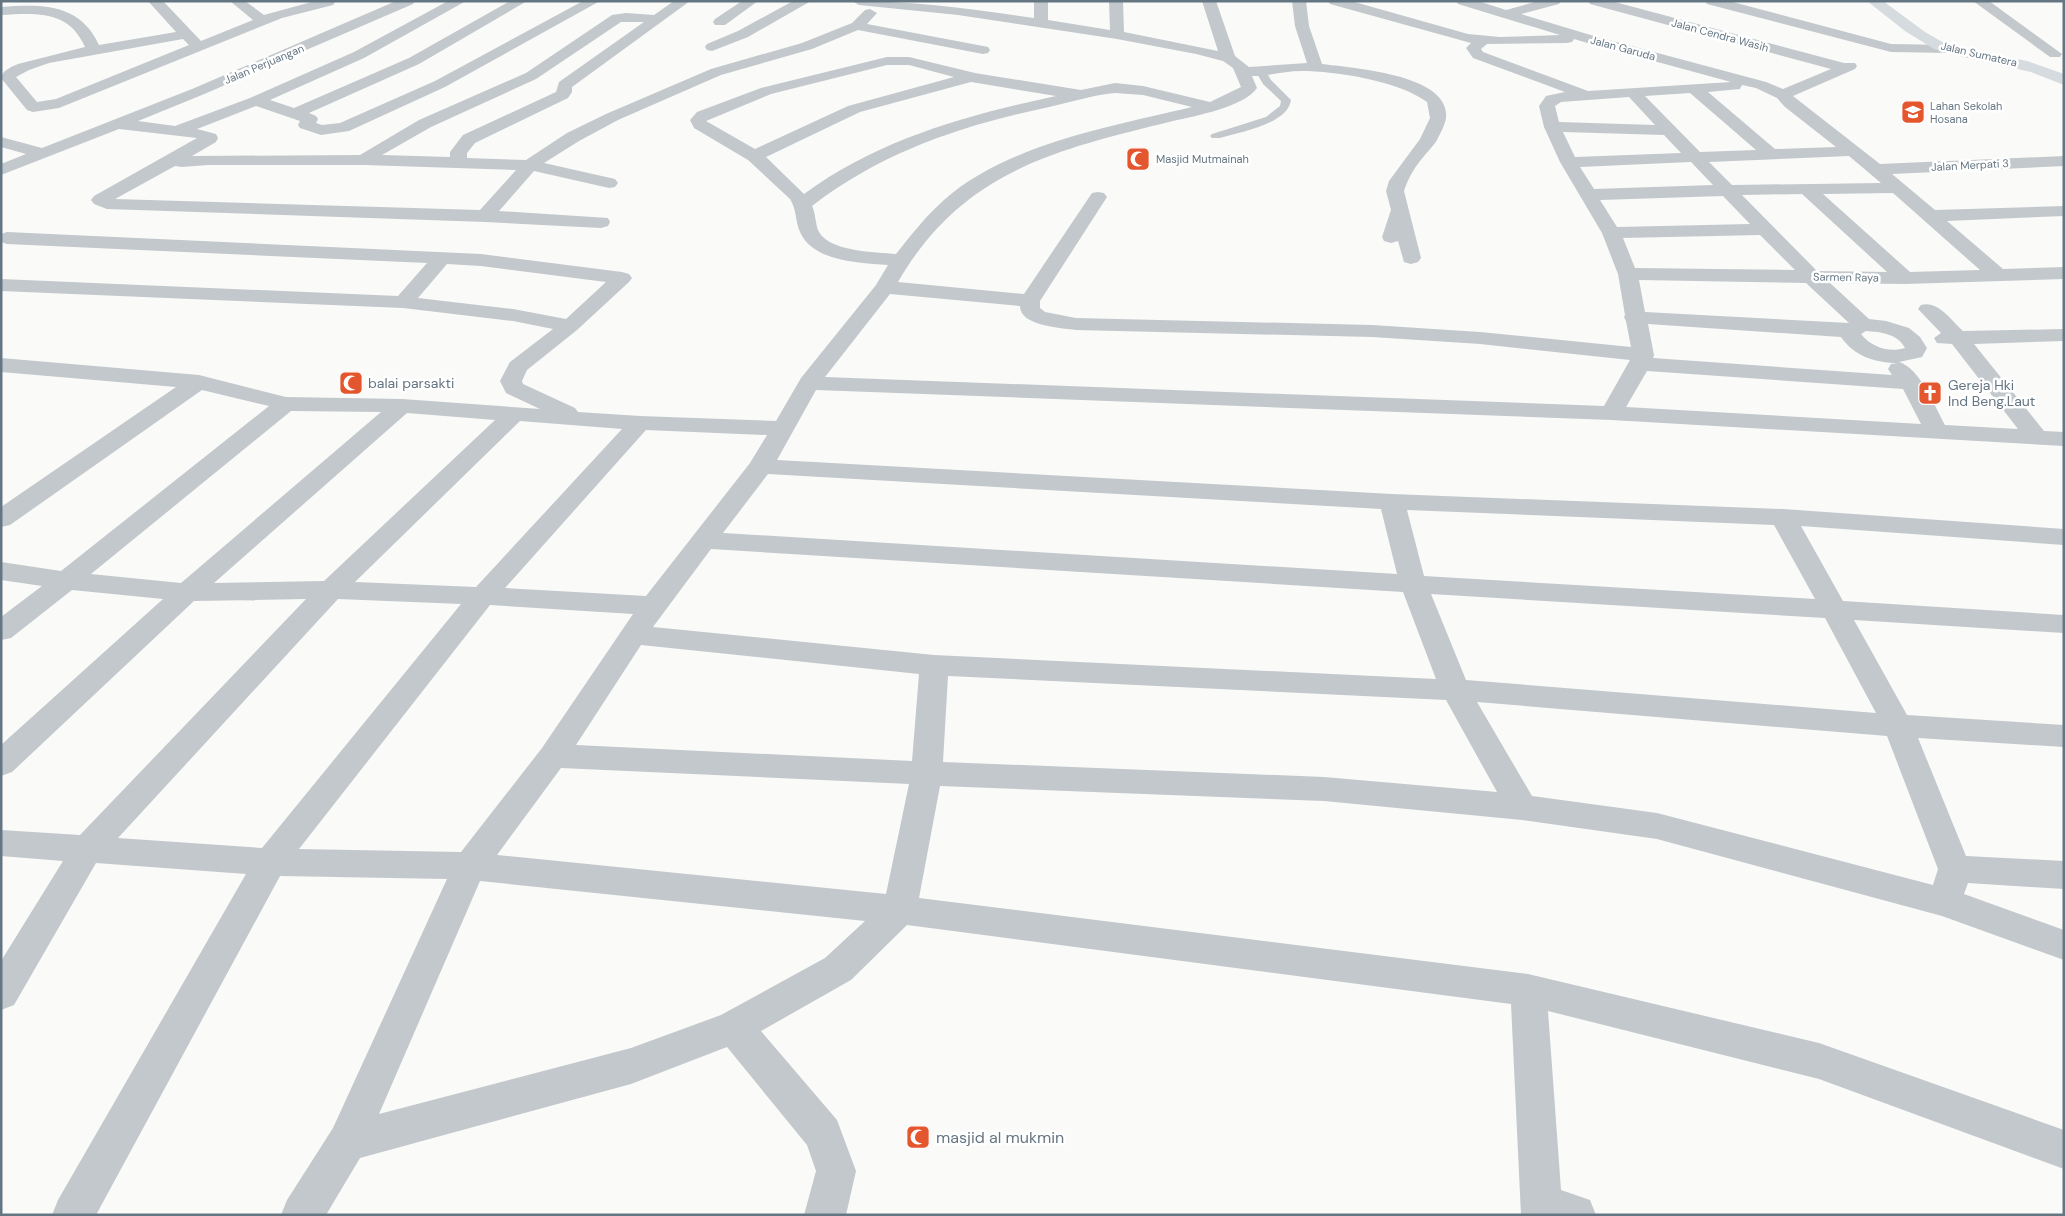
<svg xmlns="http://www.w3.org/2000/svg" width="2065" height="1216" viewBox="0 0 2065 1216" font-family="'DM Sans',sans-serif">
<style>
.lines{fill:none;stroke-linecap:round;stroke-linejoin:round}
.service{fill:#c3c8cc;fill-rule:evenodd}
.minor{fill:#c3c8cc;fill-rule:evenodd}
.secondary{fill:#d6dbdf;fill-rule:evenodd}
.labels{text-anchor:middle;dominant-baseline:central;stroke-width:5;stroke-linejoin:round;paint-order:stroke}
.far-street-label{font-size:11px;fill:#657683;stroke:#fff}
.far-poi-label{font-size:11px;fill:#657683;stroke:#fff;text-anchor:start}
.poi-label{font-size:14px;fill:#657683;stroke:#fff;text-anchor:start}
.near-poi-label{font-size:16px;fill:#657683;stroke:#fff;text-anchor:start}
</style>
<rect width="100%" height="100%" fill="#fafaf8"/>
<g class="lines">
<path class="service" d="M 1261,69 L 1265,70 L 1271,80 L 1291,100 C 1288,124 1240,132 1220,138 L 1212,138 L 1210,136 L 1212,134 L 1266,117 L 1280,106 L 1281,101 L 1263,84 L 1256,72 Z"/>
<path class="minor" d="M 148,1 L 163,1 L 201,41 L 253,20 L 230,1 L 245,1 L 264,15 L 315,1 L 335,2 L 333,5 L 282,18 L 59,108 L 33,112 L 27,110 L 1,78 C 3,70 11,67 18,64 L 85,47 C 69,10 36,13 1,15 L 1,7 C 41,4 80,3 99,45 L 176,32 ZM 183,39 L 189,45 L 56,99 L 37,102 L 16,77 L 29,70 L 49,63 Z
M 396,1 L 415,1 L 413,4 L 202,95 L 138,121 L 175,126 L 250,98 L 354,52 L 448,1 L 466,1 L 364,58 L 270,100 L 294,108 L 409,58 L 510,1 L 527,1 L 419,64 L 309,113 L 316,116 L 318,119 L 316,123 L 322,125 L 340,123 L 435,81 L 583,1 L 600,1 L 445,87 L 349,131 L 321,135 L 300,128 L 298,125 L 300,121 L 256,106 L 197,129 L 216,134 L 218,138 L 216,142 L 192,156 L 360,155 L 419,120 L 526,73 L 612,15 L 626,13 L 654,15 L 674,1 L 690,1 L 572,87 L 572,92 L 568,98 L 475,143 L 467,153 L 467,158 L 526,160 L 567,133 L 606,114 L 711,69 L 802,43 L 852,23 L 865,10 L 870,9 L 877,13 L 867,24 L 983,46 L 988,47 L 990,50 L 988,53 L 983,54 L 858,30 L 812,49 L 721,75 L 618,120 L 579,141 L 544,163 L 615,179 L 618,183 L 615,187 L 609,188 L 534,171 L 499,211 L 608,218 L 610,222 L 608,226 L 601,228 L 485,222 L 107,209 L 94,204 L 91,200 L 94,196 L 197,138 L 119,129 L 1,175 L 1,164 L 26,154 L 1,147 L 1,137 L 42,148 L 192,89 ZM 621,22 L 644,22 L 559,82 L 556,92 L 463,135 L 450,152 L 450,157 L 382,155 L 431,127 L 536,79 ZM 208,165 L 364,165 L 516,170 L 480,210 L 115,199 L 175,166 L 182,167 Z
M 742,1 L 758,1 L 725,25 L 715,25 L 713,22 L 715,19 Z
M 793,1 L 811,1 L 748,37 L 712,51 L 707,50 L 705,47 L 707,44 L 738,31 Z
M 852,1 C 915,1 972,9 1034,18 L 1034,1 L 1048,1 L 1048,20 L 1110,30 L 1109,1 L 1123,1 L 1124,32 L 1218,51 L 1202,1 L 1216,1 L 1235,56 L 1249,67 L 1307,63 L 1295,26 L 1292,1 L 1306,1 L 1309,26 L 1322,64 C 1351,68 1451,74 1446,118 C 1445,125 1440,134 1437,140 C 1434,145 1429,150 1425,155 C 1416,165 1408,178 1404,191 L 1421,258 L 1418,262 L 1411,264 L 1404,262 L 1398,241 L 1391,243 L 1384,241 L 1382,237 L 1391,210 L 1386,191 L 1389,181 L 1420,139 L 1430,118 L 1427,102 C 1399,81 1336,71 1301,71 C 1285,71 1268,76 1252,76 L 1257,88 C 1244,107 1195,116 1173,121 C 1056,150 963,170 898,282 L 1024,294 L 1092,193 L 1098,192 L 1104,193 L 1107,197 L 1040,301 L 1040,308 L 1045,312 L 1076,318 L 1372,325 L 1480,332 L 1631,347 L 1626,321 L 1624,317 L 1625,315 L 1618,274 L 1602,233 L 1560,162 L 1544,127 L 1539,106 L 1546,96 L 1565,92 L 1473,58 L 1466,48 L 1471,43 L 1330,4 L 1328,1 L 1351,1 L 1468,34 L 1500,37 L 1560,35 L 1458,4 L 1456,1 L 1478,1 L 1506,10 L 1538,1 L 1561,1 L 1559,4 L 1521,14 L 1594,36 L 1766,82 L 1783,89 L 1831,69 L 1590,4 L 1588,1 L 1611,1 L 1844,63 L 1855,63 L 1857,66 L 1855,69 L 1793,96 L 1880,164 L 2064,156 L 2064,166 L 1892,174 L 1935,210 L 2064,206 L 2064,216 L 1947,221 L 2003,269 L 2064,267 L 2064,279 L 1905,284 L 1830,283 L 1869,319 L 1886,321 L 1909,328 L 1920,337 L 1927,348 L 1922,357 L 1899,362 C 1920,368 1935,407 1945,425 L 2018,429 L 1952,344 L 1937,343 L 1934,338 L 1941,333 L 1918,309 L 1921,305 C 1938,300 1951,320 1963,331 L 2064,329 L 2064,341 L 1974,344 L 2044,431 L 2064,432 L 2064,446 L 1611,420 L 816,390 L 777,460 L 1392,494 L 1783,509 L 2064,529 L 2064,545 L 1801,526 L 1843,601 L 2064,615 L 2064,633 L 1854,620 L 1907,715 L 2064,725 L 2064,747 L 1918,738 L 1966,856 L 2064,861 L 2064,889 L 1968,883 L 1964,894 L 2064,930 L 2064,960 L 1942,916 L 1657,839 L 1522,820 L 1324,801 L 940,786 L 919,898 L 1528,974 L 1819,1043 L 2064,1130 L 2064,1169 L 1819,1079 L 1548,1011 L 1561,1190 L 1590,1200 L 1596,1215 L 1521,1215 L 1511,1004 L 907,925 L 851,980 L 761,1031 L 837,1120 L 856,1171 L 846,1215 L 804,1215 L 816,1171 L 807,1145 L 727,1047 L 631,1084 L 360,1158 L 326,1215 L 281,1215 L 287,1200 L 333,1128 L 447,879 L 280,876 L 96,1215 L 52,1215 L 58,1200 L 246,874 L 96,863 L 14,1005 L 1,1010 L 1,961 L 63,861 L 1,856 L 1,830 L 80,835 L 306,599 L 194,601 L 12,772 L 1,776 L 1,745 L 163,599 L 72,590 L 11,638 L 1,640 L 1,617 L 42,586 L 1,580 L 1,562 L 61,571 L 269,406 L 202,390 L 10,525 L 1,527 L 1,507 L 176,387 L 1,372 L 1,358 L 199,375 L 286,397 L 402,399 L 540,409 L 506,393 L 500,381 L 510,362 L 553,329 L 513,321 L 403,308 L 1,291 L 1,279 L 398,296 L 427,263 L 7,244 L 1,242 L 1,234 L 7,232 L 481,254 L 622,272 L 629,274 L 632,278 L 629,282 L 577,330 L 527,370 L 522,381 L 523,384 L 575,408 L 578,412 L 640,416 L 776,421 L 801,378 L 876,285 L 888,265 C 861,263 813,262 800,232 C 795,221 797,210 790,199 L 748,160 L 694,128 L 690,120 L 697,112 L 761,88 L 887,57 L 909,57 L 975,73 L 1081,90 L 1115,83 L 1143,86 L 1210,102 L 1241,87 L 1233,68 L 1223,61 L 1196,54 L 1117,39 L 958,15 L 859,5 ZM 1574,39 L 1584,42 L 1731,82 L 1588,91 L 1483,52 L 1481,49 L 1487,44 L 1567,43 L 1572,42 ZM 887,65 L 909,65 L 954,77 L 848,106 L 755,149 L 706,121 L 771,94 ZM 971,82 L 1056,96 C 967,115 879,139 804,194 L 766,157 L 860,112 ZM 1742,85 L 1756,88 L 1777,98 L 1785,107 L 1836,147 L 1775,149 L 1708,92 L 1740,89 ZM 1115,93 L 1143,95 L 1192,107 C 1113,126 1007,144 944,200 C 926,216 911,235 896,254 C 876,252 830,252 819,232 C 815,224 816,214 812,206 C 884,151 961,126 1049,107 C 1071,102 1093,95 1115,93 ZM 1690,93 L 1756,150 L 1700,152 L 1645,96 ZM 1629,97 L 1655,125 L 1559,122 L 1555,106 L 1561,102 ZM 1563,132 L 1664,135 L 1681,153 L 1575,157 ZM 1849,156 L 1881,183 L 1732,185 L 1709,162 ZM 1691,162 L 1713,185 L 1594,189 L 1580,167 ZM 1893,193 L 1980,270 L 1910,272 L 1823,194 ZM 1802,194 L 1887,272 L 1817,271 L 1742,195 ZM 1723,196 L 1750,224 L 1617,227 L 1600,200 ZM 1760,235 L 1795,270 L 1635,268 L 1623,238 ZM 447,264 L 481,266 L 606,282 L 566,319 L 513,309 L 418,298 ZM 1639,280 L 1806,283 L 1849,323 L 1645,312 ZM 890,294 L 1020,306 C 1020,326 1061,328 1076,330 L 1372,337 L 1480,344 L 1630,360 L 1604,406 L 825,377 ZM 1648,324 L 1841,337 C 1854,356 1875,363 1898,363 L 1891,364 L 1888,369 L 1892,375 L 1653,358 L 1654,355 ZM 1866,331 C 1881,332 1898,334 1905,348 C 1889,353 1871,347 1861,334 ZM 1647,371 L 1903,389 L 1921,424 L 1626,407 ZM 291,411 L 381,412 L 181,583 L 91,574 ZM 407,413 L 495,420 L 324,581 L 214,583 ZM 520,421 L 622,429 L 476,587 L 355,582 ZM 646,430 L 767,435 L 750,463 L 646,596 L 505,588 ZM 768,474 L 1381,509 L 1397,574 L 723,533 ZM 1407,510 L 1774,525 L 1815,599 L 1424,576 ZM 711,549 L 1403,592 L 1436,679 L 934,655 L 653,627 ZM 1431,594 L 1825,618 L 1876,713 L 1466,680 ZM 338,599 L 461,604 L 262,848 L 118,838 ZM 490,605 L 633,614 L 542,748 L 461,852 L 299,849 ZM 641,645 L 919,674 L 912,761 L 576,745 ZM 948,676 L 1446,700 L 1497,792 L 1324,777 L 943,762 ZM 1477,702 L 1887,736 L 1938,869 L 1933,885 L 1657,813 L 1532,796 ZM 561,768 L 909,784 L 886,894 L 497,855 ZM 480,881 L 865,921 L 825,958 L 721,1015 L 631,1048 L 379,1114 Z
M 1705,1 L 1729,1 L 1891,44 L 1948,45 L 1953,46 L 1955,49 L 1953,52 L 1948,53 L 1891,52 L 1707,4 Z
M 1973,1 L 1989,1 L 2062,54 L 2060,57 L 2050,57 Z"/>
<path class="secondary" d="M 1867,1 L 1883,1 L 1925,32 L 1944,43 L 1966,49 L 2027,61 L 2064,74 L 2064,85 L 2031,72 L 1963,57 L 1934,49 L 1905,31 Z"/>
</g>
<defs>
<g id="school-square" transform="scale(1.25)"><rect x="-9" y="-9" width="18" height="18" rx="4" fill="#e4572e" stroke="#fff"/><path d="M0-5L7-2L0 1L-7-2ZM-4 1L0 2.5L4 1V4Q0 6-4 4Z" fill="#fff"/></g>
<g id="mosque-square" transform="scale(1.25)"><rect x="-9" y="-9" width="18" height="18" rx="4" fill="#e4572e" stroke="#fff"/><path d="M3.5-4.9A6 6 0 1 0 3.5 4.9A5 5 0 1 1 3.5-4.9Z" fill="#fff"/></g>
<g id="church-square" transform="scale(1.25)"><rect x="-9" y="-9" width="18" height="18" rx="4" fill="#e4572e" stroke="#fff"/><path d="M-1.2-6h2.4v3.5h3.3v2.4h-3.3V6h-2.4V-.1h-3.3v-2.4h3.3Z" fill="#fff"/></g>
</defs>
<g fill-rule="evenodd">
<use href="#school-square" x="1913" y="112"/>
<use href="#mosque-square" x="1138" y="159"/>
<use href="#mosque-square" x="351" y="383"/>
<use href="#church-square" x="1930" y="393"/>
<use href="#mosque-square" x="918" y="1137"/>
</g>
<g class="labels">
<g class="far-street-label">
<text transform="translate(1720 35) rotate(15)">Jalan Cendra Wasih</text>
<text transform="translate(1623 48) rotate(15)">Jalan Garuda</text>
<text transform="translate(1979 54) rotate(13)">Jalan Sumatera</text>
<text transform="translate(264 64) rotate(-23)">Jalan Perjuangan</text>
<text transform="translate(1970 165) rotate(-3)">Jalan Merpati 3</text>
<text transform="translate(1846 277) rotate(1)">Sarmen Raya</text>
</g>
<g class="far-poi-label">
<text x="1930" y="106">Lahan Sekolah<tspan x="1930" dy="13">Hosana</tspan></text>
<text x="1156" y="159">Masjid Mutmainah</text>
</g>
<g class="poi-label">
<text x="368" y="383">balai parsakti</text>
<text x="1948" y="385">Gereja Hki<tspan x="1948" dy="16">Ind Beng.Laut</tspan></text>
</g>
<g class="near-poi-label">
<text x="936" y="1137">masjid al mukmin</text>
</g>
</g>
<rect width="2065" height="1216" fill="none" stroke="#657683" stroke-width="5"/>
</svg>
